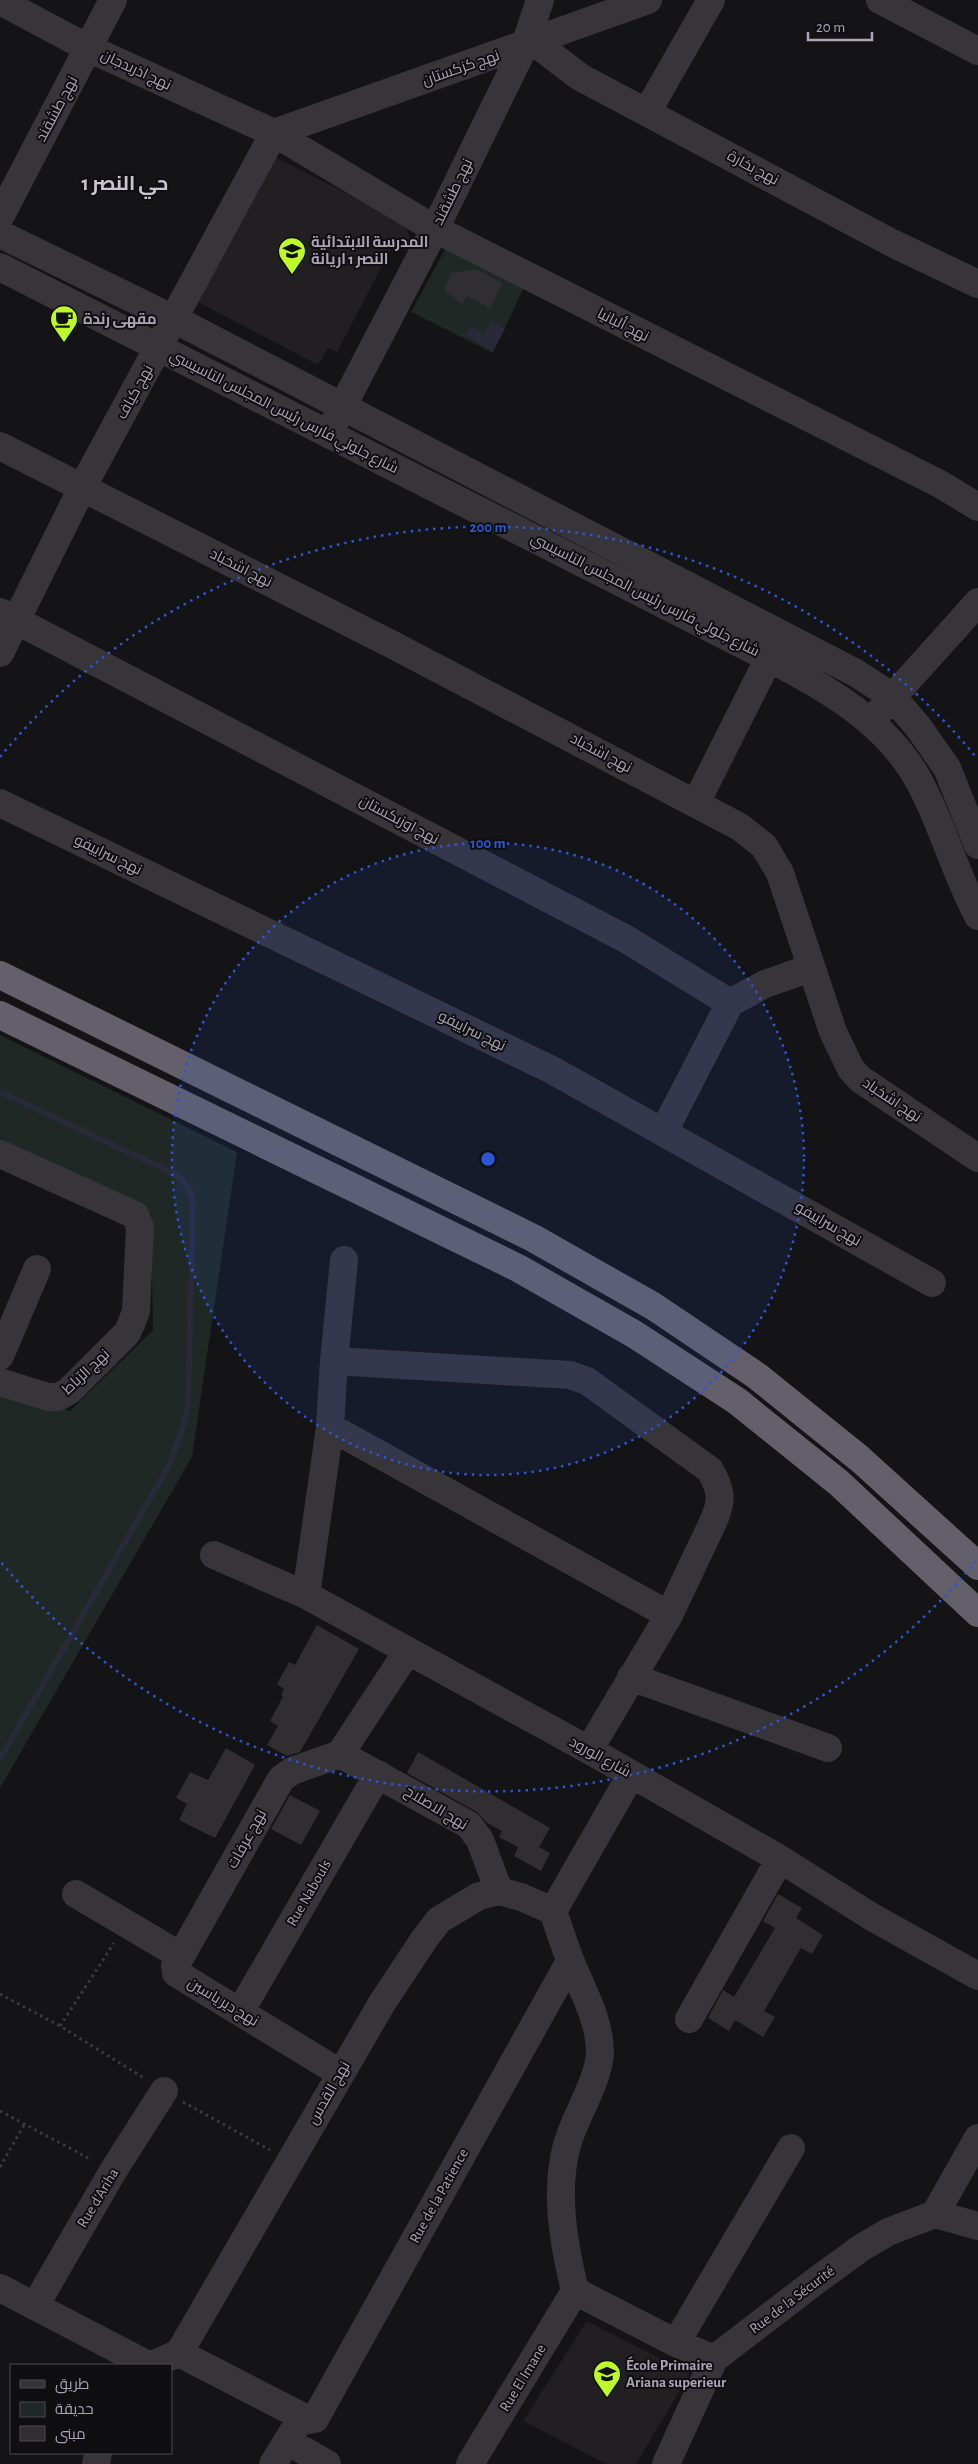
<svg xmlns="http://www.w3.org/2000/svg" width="978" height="2464" viewBox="0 0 978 2464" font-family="'Alegreya Sans',Cairo,sans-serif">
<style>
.built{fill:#211f22}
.green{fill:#1f2825}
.water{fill:#2a2939}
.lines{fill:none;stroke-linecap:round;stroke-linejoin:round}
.stream{stroke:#2a2939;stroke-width:6}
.building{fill:#302e31}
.path{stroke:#3c3a41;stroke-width:3;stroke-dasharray:2.5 4;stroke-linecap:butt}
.minor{stroke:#37343a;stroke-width:28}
.highway{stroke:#64606b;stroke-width:28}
.ring{fill:none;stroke:#2b57d5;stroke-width:2.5;stroke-dasharray:2.5 5}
.labels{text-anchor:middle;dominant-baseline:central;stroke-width:4;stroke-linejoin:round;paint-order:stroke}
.street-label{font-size:15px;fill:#aaa4b6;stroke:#0f0e10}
.poi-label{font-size:15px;font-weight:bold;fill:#aaa4b6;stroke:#0f0e10;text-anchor:start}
.district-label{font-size:20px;font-weight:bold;fill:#cac5d2;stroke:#0f0e10}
.centre{fill:#2b57d5;stroke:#0f0e10;stroke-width:2.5}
.ring-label{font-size:15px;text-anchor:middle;font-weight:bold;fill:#2b57d5;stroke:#0f0e10;stroke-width:4;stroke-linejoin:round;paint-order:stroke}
</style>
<rect width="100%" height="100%" fill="#141315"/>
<path class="built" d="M 271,155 L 405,223 L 410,238 L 407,251 L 393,245 L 337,352 L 328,348 L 318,365 L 194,300 Z
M 587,2321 L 690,2374 L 636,2464 L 606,2464 L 523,2421 Z"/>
<path class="green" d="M 448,244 L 526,283 L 493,353 L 411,312 Z
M 0,1035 L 237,1152 L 192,1457 L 0,1788 L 0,1391 L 70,1411 L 153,1330 L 151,1214 L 0,1143 Z"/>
<path class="water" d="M 492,321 L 505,329 L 492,351 L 465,335 L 471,326 L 484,333 Z"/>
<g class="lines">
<path class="stream" d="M 0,1092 L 179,1176 L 190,1190 L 193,1206 L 188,1405 L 180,1437 L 167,1469 L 0,1759"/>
</g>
<path class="building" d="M 476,269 L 503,283 L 490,308 L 467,296 L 462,305 L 444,290 L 452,273 Z
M 317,1625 L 359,1649 L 300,1752 L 287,1756 L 267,1745 L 278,1726 L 270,1721 L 283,1697 L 281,1695 L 284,1689 L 277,1684 L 289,1662 L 295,1665 Z
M 226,1748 L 255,1765 L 215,1838 L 179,1820 L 187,1804 L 176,1798 L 190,1772 L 208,1780 Z
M 418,1752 L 550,1828 L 539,1847 L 550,1853 L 541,1871 L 514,1856 L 518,1847 L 499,1837 L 502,1831 L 487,1823 L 477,1812 L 407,1773 Z
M 290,1795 L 320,1811 L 301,1845 L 271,1829 Z
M 778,1894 L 802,1908 L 796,1918 L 823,1935 L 812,1954 L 801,1948 L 783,1979 L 764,2011 L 775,2017 L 763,2037 L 735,2020 L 729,2031 L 708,2018 L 723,1990 L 734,1997 L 775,1928 L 763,1921 Z"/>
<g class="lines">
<path class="path" d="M 0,1994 L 60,2026 L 144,2078
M 60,2026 L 114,1943
M 183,2102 L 270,2150
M 0,2111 L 92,2160
M 0,2167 L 24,2125"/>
<path class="minor" d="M 880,0 L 978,51
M 0,1 L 88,48 L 274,133 L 435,229 L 940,484 L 978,507
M 534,42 L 580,77 L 892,243 L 978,284
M 647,112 L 711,0
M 274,133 L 648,0
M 0,217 L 113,0
M 0,234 L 174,319 L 856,673 L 893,697 L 919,728 L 947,768 L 978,845
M 0,267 L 769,658 C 827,689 888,722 920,783 C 943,826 955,873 978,916
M 334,423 L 435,229 L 525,45 L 540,0
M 0,446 L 393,645 L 740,827 L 764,846 L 780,873 L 833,1032 L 851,1069 L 860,1079 L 978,1158
M 0,612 L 626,939 L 730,1003
M 0,653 L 82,488 L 274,133
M 880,711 L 978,602
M 0,803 L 552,1070 L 932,1283
M 696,803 L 769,658
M 730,1003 L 765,984 L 810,968
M 664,1131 L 730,1003
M 0,1154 L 135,1215 L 140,1227 L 136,1311 L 132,1322 L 127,1333 L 69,1391 L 58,1397 L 48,1397 L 0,1382
M 0,1356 L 37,1269
M 334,1361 L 570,1375 L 587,1381 L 710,1470 C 721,1490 723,1499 714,1520 L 669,1615 L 589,1750
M 330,1427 L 669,1615
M 214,1555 L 306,1595 L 589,1750 L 780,1859 L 872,1917 L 978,1976
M 306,1595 L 330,1427 L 334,1361 L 344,1260
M 631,1677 L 828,1748
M 340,1754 L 469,1825 L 480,1840 L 499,1891
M 340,1754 L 407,1652
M 631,1775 L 553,1911 C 559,1928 564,1945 571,1962 C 582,1990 600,2020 600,2052 C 599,2081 575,2116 567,2145 C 554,2192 564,2245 575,2291 L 676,2343 L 714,2359
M 76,1894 L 181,1956 L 175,1966 L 176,1973 L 340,2073
M 181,1956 L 281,1779 L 292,1771 L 340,1754
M 240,2012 L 378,1774
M 689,2019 L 780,1859
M 935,2214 L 978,2138
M 0,2288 L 148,2365
M 35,2306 L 113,2171 L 164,2091
M 676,2343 L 791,2148
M 179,2353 L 309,2420 L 315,2419 L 570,1961
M 151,2365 L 179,2353 L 382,2003 L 425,1938 L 439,1920 L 479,1896 L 499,1891 L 521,1897 L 553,1911
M 287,2441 L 327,2464
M 96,2464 L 98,2453
M 273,2464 L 302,2417
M 470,2464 L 575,2291
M 666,2464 L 714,2359 L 817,2280 L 861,2248 L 888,2232 L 935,2214 L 978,2226"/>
<path class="highway" d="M 0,975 L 533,1238 L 653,1306 L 757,1376 L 860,1459 L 978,1566
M 0,1015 L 518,1268 L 634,1334 L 737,1401 L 839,1483 L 978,1613"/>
</g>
<circle cx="488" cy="1159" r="316" fill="#2b57d5" fill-opacity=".12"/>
<g class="ring">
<circle cx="488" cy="1159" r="316"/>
<path d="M976 1561A632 632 0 0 1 0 1561M0 757A632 632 0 0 1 976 757"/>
</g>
<defs>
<g id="school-pin" transform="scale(1.4375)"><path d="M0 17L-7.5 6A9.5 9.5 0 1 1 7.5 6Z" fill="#bdf927" stroke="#0f0e10"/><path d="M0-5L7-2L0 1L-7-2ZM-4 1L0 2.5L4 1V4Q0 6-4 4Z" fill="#111"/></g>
<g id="cafe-pin" transform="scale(1.4375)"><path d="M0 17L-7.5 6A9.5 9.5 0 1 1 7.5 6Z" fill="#bdf927" stroke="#0f0e10"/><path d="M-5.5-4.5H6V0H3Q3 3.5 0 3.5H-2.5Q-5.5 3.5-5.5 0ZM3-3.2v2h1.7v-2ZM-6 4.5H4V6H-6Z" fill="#111"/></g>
</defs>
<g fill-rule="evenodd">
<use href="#school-pin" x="292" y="251"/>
<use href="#cafe-pin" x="64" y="319"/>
<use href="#school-pin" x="607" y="2374"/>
</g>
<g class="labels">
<g class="street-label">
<text transform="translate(461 68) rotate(-19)">نهج كزكستان</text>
<text transform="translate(136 70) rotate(25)">نهج اذربدجان</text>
<text transform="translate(57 109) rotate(-62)">نهج طشقند</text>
<text transform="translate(753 168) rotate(28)">نهج بخارة</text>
<text transform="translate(453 192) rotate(-64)">نهج طشقند</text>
<text transform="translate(623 325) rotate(27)">نهج ألبانيا</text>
<text transform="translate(135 392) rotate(-61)">نهج كياف</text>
<text transform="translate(284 412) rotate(27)">شارع جلولي فارس رئيس المجلس التاسيسي</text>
<text transform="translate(241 568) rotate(27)">نهج اشخباد</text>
<text transform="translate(645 595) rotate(27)">شارع جلولي فارس رئيس المجلس التاسيسي</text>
<text transform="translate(601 753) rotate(28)">نهج اشخباد</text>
<text transform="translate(399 820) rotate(28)">نهج اوزبكستان</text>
<text transform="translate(108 855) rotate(26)">نهج سراييفو</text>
<text transform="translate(472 1031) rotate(26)">نهج سراييفو</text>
<text transform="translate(892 1100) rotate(34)">نهج اشخباد</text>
<text transform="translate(828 1224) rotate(30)">نهج سراييفو</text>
<text transform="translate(86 1372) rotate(-43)">نهج الرّباط</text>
<text transform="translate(600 1757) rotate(29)">شارع الورود</text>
<text transform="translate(436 1808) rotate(31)">نهج الاصلاح</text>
<text transform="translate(247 1839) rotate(-61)">نهج عرفات</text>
<text transform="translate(309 1893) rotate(-60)">Rue Nabouls</text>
<text transform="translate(223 2002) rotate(31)">نهج دير ياسين</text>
<text transform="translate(329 2093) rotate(-60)">نهج القدس</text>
<text transform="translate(439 2196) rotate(-61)">Rue de la Patience</text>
<text transform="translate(98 2198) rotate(-59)">Rue d'Ariha</text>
<text transform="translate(792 2300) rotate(-37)">Rue de la Sécurité</text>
<text transform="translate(523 2378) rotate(-59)">Rue El Imane</text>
</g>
<g class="poi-label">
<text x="311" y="242">المدرسة الابتدائية<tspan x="311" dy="17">النصر 1 اريانة</tspan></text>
<text x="83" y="319">مقهى رندة</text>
<text x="626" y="2365">École Primaire<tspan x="626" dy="17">Ariana superieur</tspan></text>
</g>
<g class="district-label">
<text x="125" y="184">حي النصر 1</text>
</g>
</g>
<circle cx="488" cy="1159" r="8" class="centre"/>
<g class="ring-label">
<text x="488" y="532">200 m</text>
<text x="488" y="848">100 m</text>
</g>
<rect x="10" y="2364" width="162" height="90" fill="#0f0e10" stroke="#4d4a52"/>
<rect x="20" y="2380" width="25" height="8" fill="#37343a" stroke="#4d4a52"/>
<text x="55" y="2389" font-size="15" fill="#aaa4b6">طريق</text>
<rect x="20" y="2402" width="25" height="15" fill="#1f2825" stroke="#4d4a52"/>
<text x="55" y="2414" font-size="15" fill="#aaa4b6">حديقة</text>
<rect x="20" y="2426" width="25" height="15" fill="#302e31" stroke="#4d4a52"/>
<text x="55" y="2439" font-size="15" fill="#aaa4b6">مبنى</text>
<path d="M808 32v8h64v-8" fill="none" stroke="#aaa4b6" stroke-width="2.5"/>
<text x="816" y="32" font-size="15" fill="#aaa4b6" stroke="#0f0e10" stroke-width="4" paint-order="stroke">20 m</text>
</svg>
